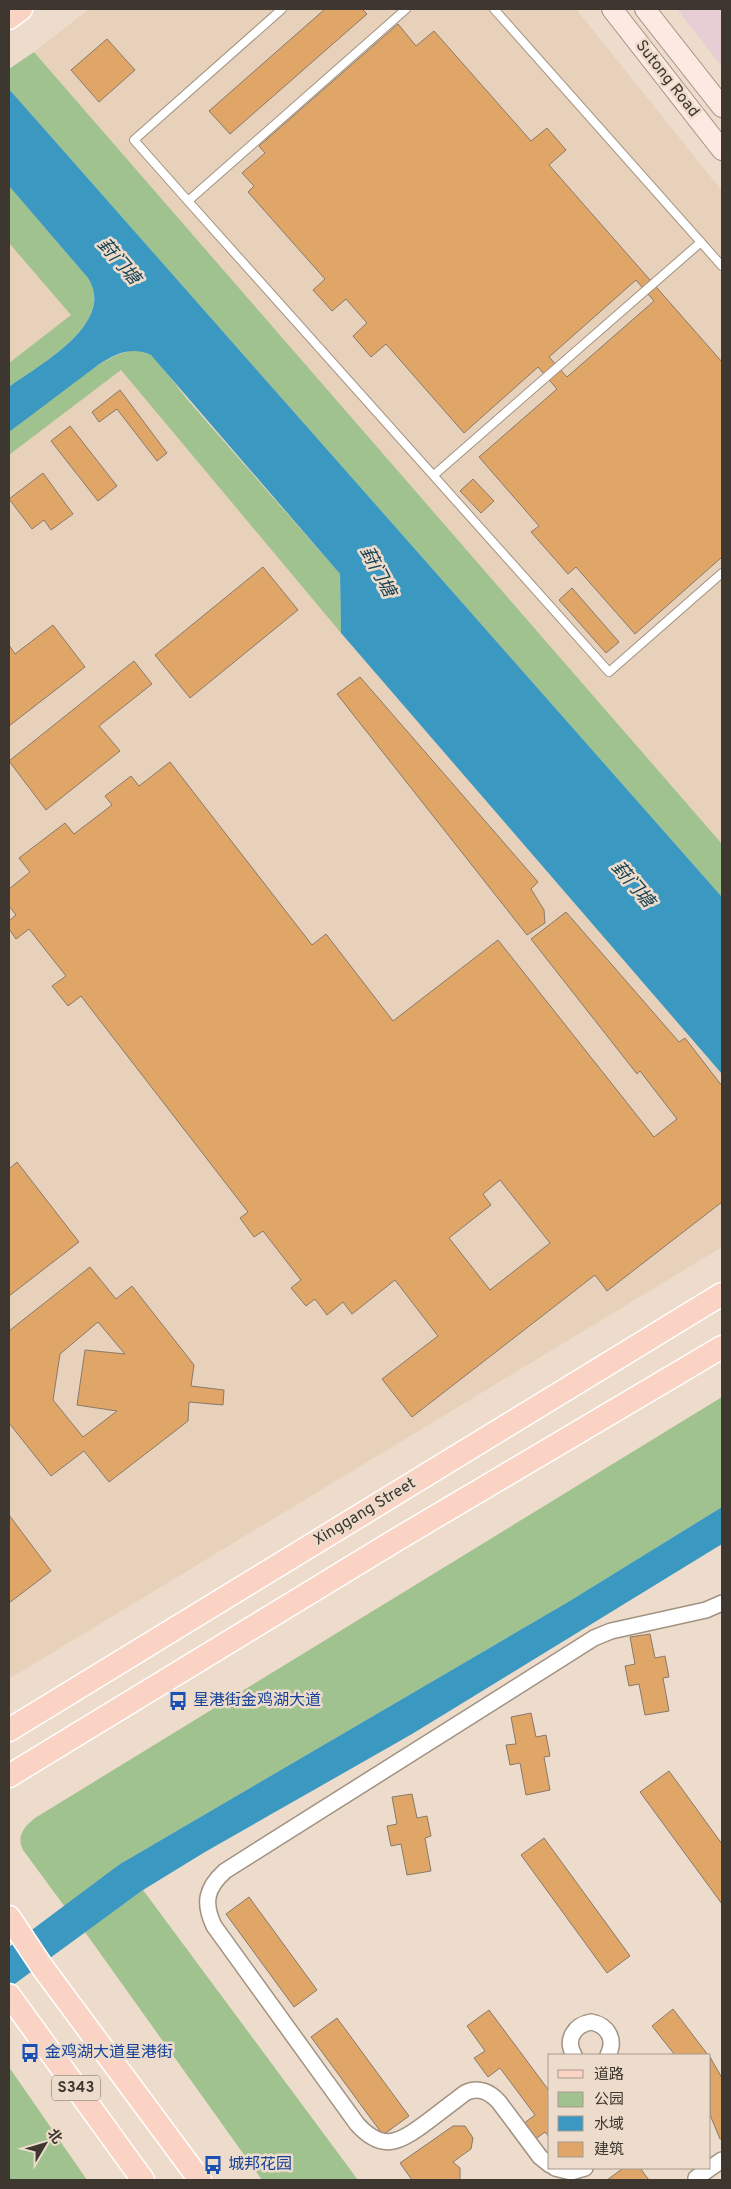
<svg xmlns="http://www.w3.org/2000/svg" width="731" height="2189" viewBox="0 0 731 2189" font-family="Overpass,'Noto Sans SC',sans-serif">
<style>
.commercial{fill:#e7ced5}
.built{fill:#e7d1ba}
.green{fill:#9fc28f}
.water{fill:#3b99c1}
.building{fill:#e0a667;stroke:#88796a;fill-rule:evenodd}
.lines{fill:none;stroke-linecap:round;stroke-linejoin:round}
.lane-casing{stroke:#a19282;stroke-width:10}
.street-casing{stroke:#a19282;stroke-width:18}
.secondary-casing{stroke:#a19282;stroke-width:22}
.primary-casing{stroke:#fff;stroke-width:25}
.lane{stroke:#fff;stroke-width:8}
.street{stroke:#fff;stroke-width:15}
.secondary{stroke:#fde9e2;stroke-width:20}
.primary{stroke:#fad3c4;stroke-width:22}
.labels{text-anchor:middle;dominant-baseline:central;stroke-width:5;stroke-linejoin:round;paint-order:stroke}
.shield{fill:#eddccb;stroke:#72685e;stroke-width:1}
.shield-label{font-size:15px;font-weight:bold;fill:#3d3730}
.street-label{font-size:16px;fill:#3d3730;stroke:#eddccb}
.transit-label{font-size:16px;fill:#164399;stroke:#eddccb;text-anchor:start}
.water-label{font-size:18px;font-style:italic;fill:#184152;stroke:#eddccb}
</style>
<rect width="100%" height="100%" fill="#eddccb"/>
<path class="commercial" d="M 677,9 L 722,9 L 722,67 Z"/>
<path class="built" d="M 89,9 L 576,9 L 722,191 L 722,844 L 34,52 Z
M 9,243 L 72,315 L 9,363 Z
M 121,370 L 341,633 L 722,1074 L 722,1247 L 9,1679 L 9,455 Z"/>
<path class="green" d="M 34,52 L 722,844 L 722,897 L 9,89 L 9,69 Z
M 9,186 L 88,278 C 117,322 39,365 9,387 L 9,363 L 71,315 L 9,243 Z
M 137,350 L 151,355 L 158,362 L 187,399 L 340,574 L 341,633 L 121,370 L 9,455 L 9,432 C 38,410 103,351 137,350 Z
M 722,1397 L 722,1507 L 568,1602 L 120,1864 L 65,1907 L 23,1850 C 16,1836 24,1827 35,1818 Z
M 143,1890 L 358,2180 L 262,2180 L 85,1932 Z
M 9,2067 L 87,2180 L 9,2180 Z"/>
<path class="water" d="M 9,89 L 722,897 L 722,1074 L 341,633 L 340,574 L 151,355 C 131,346 116,354 98,365 L 9,432 L 9,387 C 39,365 117,323 88,278 L 9,186 Z
M 722,1507 L 722,1544 L 412,1734 L 205,1852 L 143,1890 L 9,1988 L 9,1947 L 120,1864 L 568,1602 Z"/>
<path class="building" d="M 325,9 L 362,9 L 367,14 L 230,134 L 209,111 Z
M 398,24 L 416,46 L 434,31 L 531,141 L 547,128 L 566,150 L 549,165 L 722,362 L 722,557 L 635,634 L 576,567 L 568,574 L 531,532 L 539,526 L 479,457 L 557,389 L 538,367 L 464,433 L 386,344 L 371,357 L 353,336 L 367,323 L 346,299 L 332,311 L 313,290 L 325,279 L 248,192 L 254,186 L 242,173 L 265,153 L 259,146 ZM 636,280 L 654,301 L 567,377 L 549,357 Z
M 107,39 L 135,70 L 99,102 L 71,70 Z
M 120,390 L 167,453 L 157,461 L 117,409 L 99,422 L 92,412 Z
M 70,426 L 117,486 L 98,501 L 51,441 Z
M 43,473 L 73,514 L 51,530 L 44,520 L 32,529 L 9,499 Z
M 473,479 L 494,501 L 481,513 L 460,491 Z
M 263,567 L 298,610 L 190,698 L 155,655 Z
M 572,588 L 619,642 L 606,653 L 559,600 Z
M 53,625 L 85,667 L 9,726 L 9,645 L 15,654 Z
M 134,661 L 152,684 L 99,726 L 120,751 L 46,810 L 9,761 Z
M 360,677 L 538,882 L 531,889 L 544,910 L 545,923 L 527,935 L 337,694 Z
M 170,762 L 312,945 L 326,934 L 393,1021 L 498,940 L 654,1137 L 677,1119 L 640,1071 L 637,1074 L 531,939 L 566,912 L 679,1042 L 685,1038 L 722,1086 L 722,1202 L 607,1291 L 595,1275 L 412,1417 L 382,1379 L 438,1336 L 395,1280 L 352,1314 L 343,1302 L 327,1315 L 315,1299 L 306,1306 L 291,1288 L 301,1280 L 263,1231 L 254,1237 L 240,1218 L 248,1212 L 81,996 L 68,1006 L 52,986 L 66,976 L 29,929 L 16,939 L 9,929 L 9,921 L 16,915 L 9,906 L 9,889 L 30,872 L 19,858 L 65,823 L 74,834 L 112,805 L 105,796 L 131,776 L 139,786 ZM 500,1180 L 550,1243 L 490,1290 L 449,1238 L 491,1205 L 483,1194 Z
M 17,1162 L 79,1242 L 9,1296 L 9,1169 Z
M 90,1267 L 116,1299 L 132,1286 L 194,1365 L 191,1386 L 224,1390 L 223,1405 L 189,1402 L 188,1421 L 109,1482 L 84,1451 L 51,1476 L 9,1423 L 9,1331 ZM 98,1322 L 125,1354 L 85,1350 L 77,1405 L 117,1411 L 83,1437 L 53,1400 L 60,1354 Z
M 9,1515 L 51,1571 L 9,1603 Z
M 650,1634 L 655,1658 L 665,1656 L 669,1677 L 663,1678 L 669,1711 L 645,1715 L 639,1684 L 629,1686 L 625,1666 L 635,1664 L 630,1637 Z
M 531,1713 L 536,1737 L 546,1735 L 550,1756 L 544,1757 L 550,1790 L 526,1795 L 520,1763 L 510,1765 L 506,1745 L 516,1744 L 511,1717 Z
M 669,1771 L 722,1844 L 722,1904 L 640,1792 Z
M 412,1794 L 417,1818 L 427,1816 L 431,1836 L 425,1838 L 431,1871 L 407,1875 L 401,1844 L 391,1846 L 387,1826 L 397,1824 L 392,1797 Z
M 544,1838 L 630,1956 L 607,1973 L 521,1855 Z
M 249,1897 L 317,1990 L 294,2007 L 226,1914 Z
M 673,2009 L 708,2055 L 675,2055 L 652,2026 Z
M 489,2010 L 550,2092 L 550,2138 L 545,2132 L 534,2140 L 523,2124 L 535,2115 L 500,2068 L 488,2077 L 474,2058 L 485,2051 L 467,2026 Z
M 337,2018 L 409,2116 L 383,2135 L 311,2037 Z
M 710,2057 L 722,2078 L 722,2139 L 720,2139 L 710,2115 Z
M 453,2126 L 465,2126 L 473,2138 L 471,2149 L 453,2162 L 460,2168 L 460,2180 L 412,2180 L 400,2163 Z
M 621,2168 L 640,2168 L 649,2180 L 607,2180 L 622,2169 Z"/>
<g class="lines">
<g class="lane-casing">
<path id="lane" d="M 406,9 L 188,201 L 609,672 L 722,573
M 494,9 L 722,266
M 188,201 L 134,140 L 282,9
M 434,475 L 701,242"/>
</g>
<g class="street-casing">
<path id="street" d="M 574,2055 C 565,2040 574,2025 591,2022 C 608,2025 616,2040 608,2055
M 550,2165 L 540,2157 L 499,2102 C 490,2092 478,2086 465,2093 C 452,2103 440,2112 427,2122 C 400,2142 383,2153 357,2124 L 214,1926 C 203,1903 206,1888 225,1871 L 594,1638 L 611,1631 L 706,1610 L 722,1603
M 555,2168 L 571,2172 L 585,2168
M 696,2178 L 722,2160"/>
</g>
<g class="secondary-casing">
<path id="secondary" d="M 612,9 L 722,150
M 645,9 L 722,107"/>
</g>
<g class="primary-casing">
<path id="primary" d="M 9,18 L 21,9
M 9,1730 L 722,1294
M 9,1776 L 396,1540 L 722,1347
M 9,1917 L 43,1968 L 200,2180
M 9,1995 L 143,2180"/>
</g>
<use href="#lane" class="lane"/>
<use href="#street" class="street"/>
<use href="#secondary" class="secondary"/>
<use href="#primary" class="primary"/>
</g>
<defs>
<g id="bus-bare" transform="scale(1.5)"><path d="M-5-6H5V4H4V6H2V4H-2V6H-4V4H-5ZM-3.5-4V0h7V-4ZM-3.5 1.2v1.5H-2V1.2ZM2 1.2v1.5H3.5V1.2Z" fill="#1a4fb4" stroke="#eddccb" stroke-width="2.5" paint-order="stroke"/></g>
</defs>
<g fill-rule="evenodd">
<use href="#bus-bare" x="178" y="1701"/>
<use href="#bus-bare" x="30" y="2053"/>
<use href="#bus-bare" x="213" y="2165"/>
</g>
<g class="labels">
<rect class="shield" x="52" y="2075.5" width="48" height="25" rx="4"/>
<g class="shield-label">
<text x="76" y="2088">S343</text>
</g>
<g class="street-label">
<text transform="translate(667 79) rotate(52)">Sutong Road</text>
<text transform="translate(365 1512) rotate(-31)">Xinggang Street</text>
</g>
<g class="transit-label">
<text x="193" y="1701">星港街金鸡湖大道</text>
<text x="45" y="2053">金鸡湖大道星港街</text>
<text x="228" y="2165">城邦花园</text>
</g>
<g class="water-label">
<text transform="translate(118 262) rotate(49)">葑门塘</text>
<text transform="translate(377 572) rotate(62)">葑门塘</text>
<text transform="translate(632 885) rotate(49)">葑门塘</text>
</g>
</g>
<rect width="731" height="2189" fill="none" stroke="#3d3730" stroke-width="20"/>
<rect x="548" y="2054" width="162" height="115" fill="#eddccb" stroke="#a79a8d"/>
<rect x="558" y="2070" width="25" height="8" fill="#fad3c4" stroke="#a79a8d"/>
<text x="594" y="2079" font-size="15" fill="#3d3730">道路</text>
<rect x="558" y="2092" width="25" height="15" fill="#9fc28f" stroke="#a79a8d"/>
<text x="594" y="2104" font-size="15" fill="#3d3730">公园</text>
<rect x="558" y="2116" width="25" height="15" fill="#3b99c1" stroke="#a79a8d"/>
<text x="594" y="2129" font-size="15" fill="#3d3730">水域</text>
<rect x="558" y="2142" width="25" height="15" fill="#e0a667" stroke="#a79a8d"/>
<text x="594" y="2154" font-size="15" fill="#3d3730">建筑</text>
<g transform="translate(45 2144) rotate(52)" stroke="#eddccb" stroke-width="4" paint-order="stroke">
<path d="M0-4L9 19L0 12L-9 19Z" fill="#3d3730"/>
<text y="-8" font-size="14" font-weight="bold" text-anchor="middle" fill="#3d3730">北</text>
</g>
</svg>
